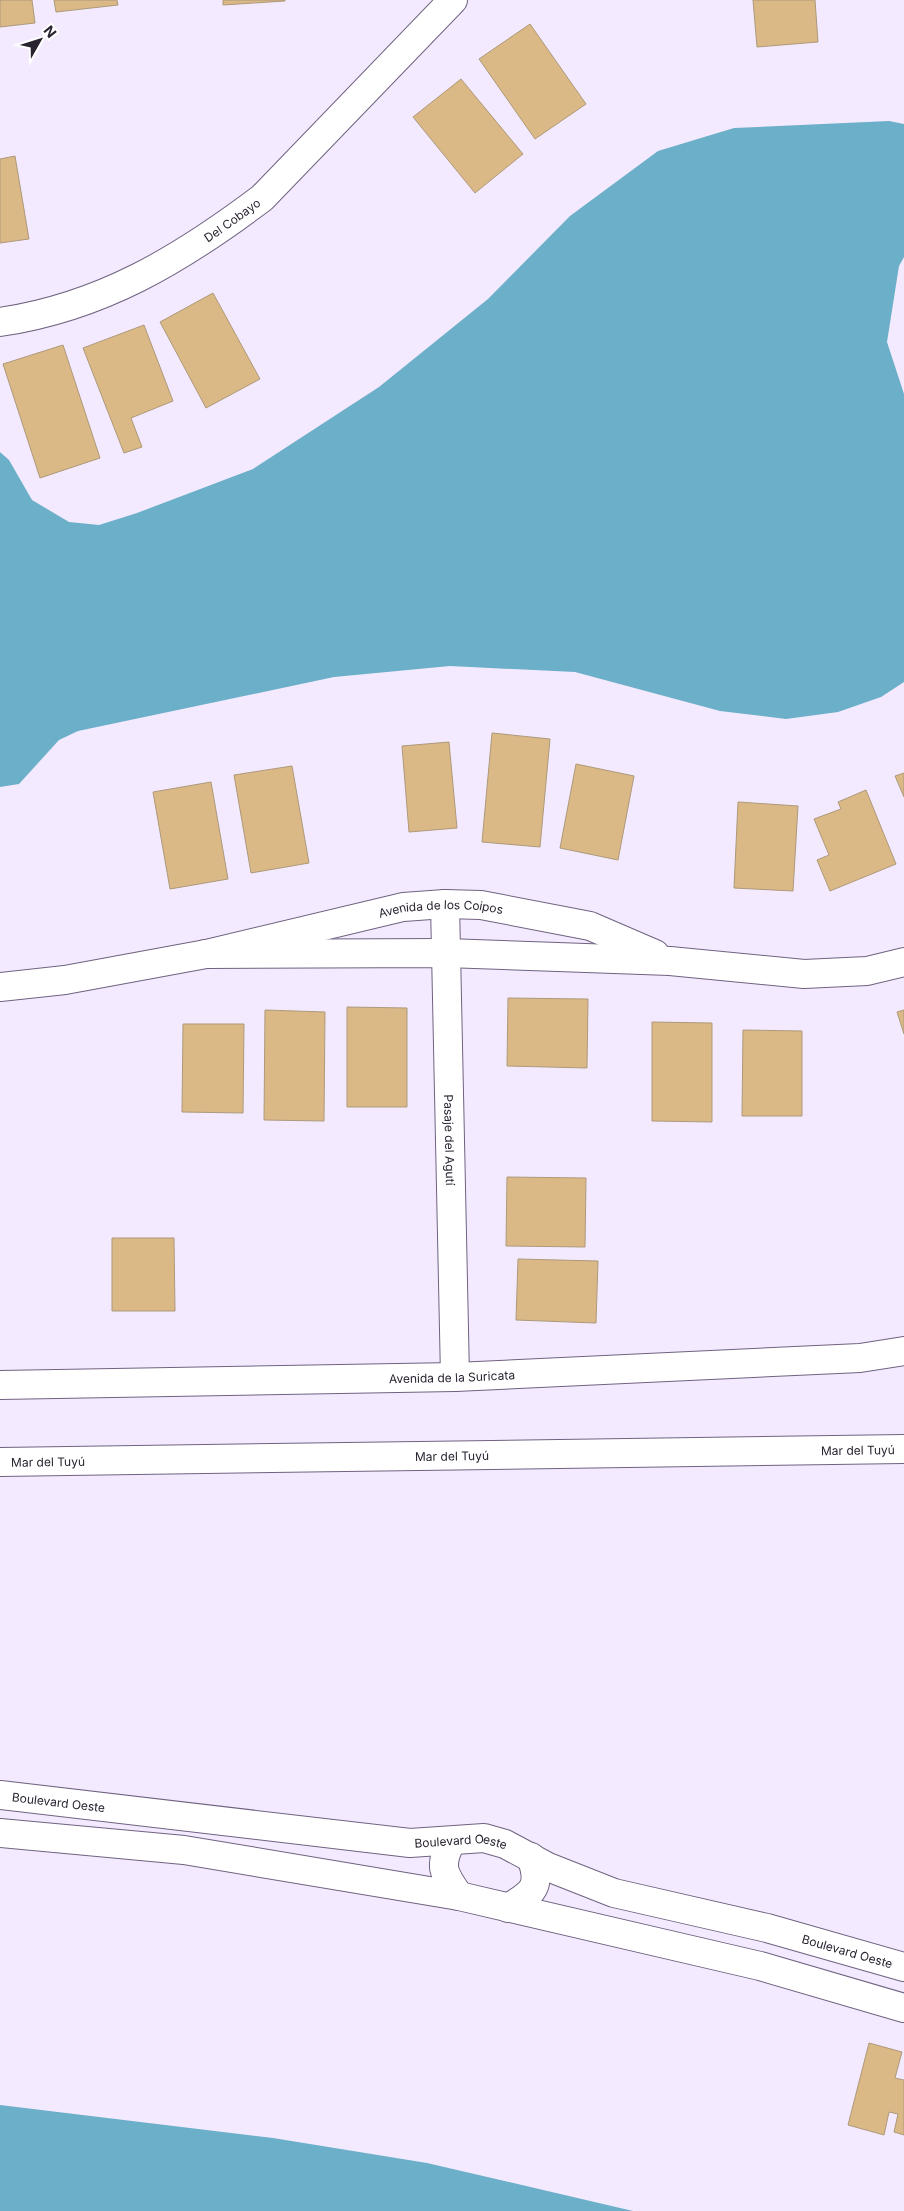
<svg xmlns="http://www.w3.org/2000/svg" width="904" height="2211" viewBox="0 0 904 2211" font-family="Inter,sans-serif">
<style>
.water{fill:#6cafc8}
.building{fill:#dbb986;stroke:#ad997a}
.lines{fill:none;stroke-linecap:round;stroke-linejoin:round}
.minor-casing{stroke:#706280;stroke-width:30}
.minor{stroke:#fff;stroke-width:28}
.labels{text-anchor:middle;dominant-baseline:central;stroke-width:4;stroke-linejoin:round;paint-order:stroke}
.street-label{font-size:12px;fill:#292330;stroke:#fff}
</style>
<rect width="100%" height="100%" fill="#f3eaff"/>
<path class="water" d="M 889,121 L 904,124 L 904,257 L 899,266 L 887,342 L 904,394 L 904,682 L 881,697 L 838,712 L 786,719 L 720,711 L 575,672 L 450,666 L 334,677 L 78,731 L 59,740 L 19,784 L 0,787 L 0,452 L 9,460 L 32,500 L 69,522 L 99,525 L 137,513 L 253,469 L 379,387 L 488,299 L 570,216 L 658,151 L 734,128 Z
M 0,2105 L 273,2138 L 427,2163 L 633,2211 L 0,2211 Z"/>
<path class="building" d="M 0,0 L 32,0 L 35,23 L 0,27 Z
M 54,0 L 117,0 L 118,5 L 56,12 Z
M 223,0 L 285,0 L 285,1 L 223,5 Z
M 753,0 L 815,0 L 818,42 L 757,47 Z
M 530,24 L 586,104 L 535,139 L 479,59 Z
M 461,79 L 523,154 L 475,193 L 413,117 Z
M 15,156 L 29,239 L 0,243 L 0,159 Z
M 213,293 L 260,379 L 206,408 L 160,322 Z
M 144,325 L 173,401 L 131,418 L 142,447 L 124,453 L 83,348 Z
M 63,345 L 100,458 L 40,478 L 3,364 Z
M 492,733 L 550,739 L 540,847 L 482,842 Z
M 449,742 L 457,828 L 409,832 L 402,746 Z
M 576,764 L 634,776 L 618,860 L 560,848 Z
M 292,766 L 309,863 L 251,873 L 234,775 Z
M 904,773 L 904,797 L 895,776 Z
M 211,782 L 228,879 L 170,889 L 153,792 Z
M 866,790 L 896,864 L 830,891 L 817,860 L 829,855 L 814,819 L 841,809 L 838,802 Z
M 738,802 L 798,806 L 793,891 L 734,888 Z
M 508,998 L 588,999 L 587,1068 L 507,1066 Z
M 347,1007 L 407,1008 L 407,1107 L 347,1107 Z
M 265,1010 L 325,1012 L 324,1121 L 264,1120 Z
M 904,1010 L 904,1034 L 897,1012 Z
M 652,1022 L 712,1023 L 712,1122 L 652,1121 Z
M 183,1024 L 244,1024 L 243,1113 L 182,1112 Z
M 743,1030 L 802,1031 L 802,1116 L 742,1116 Z
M 507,1177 L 586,1178 L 585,1247 L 506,1246 Z
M 112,1238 L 174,1238 L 175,1311 L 112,1311 Z
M 518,1259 L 598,1261 L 596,1323 L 516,1320 Z
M 869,2043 L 902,2052 L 895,2078 L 904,2080 L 904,2135 L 894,2132 L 898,2114 L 889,2112 L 884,2135 L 848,2125 Z"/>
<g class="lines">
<g class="minor-casing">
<g id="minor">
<path id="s1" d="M 0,322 C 102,307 181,259 262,198 L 453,0"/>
<path id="s2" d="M 445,904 L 455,1377"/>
<path d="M 206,954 L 446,953 L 670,961 L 804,974 L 867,971 L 904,962"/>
<path id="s3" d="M 0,987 L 65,980 L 206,954 L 403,907 L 445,904 L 481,905 L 590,926 L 655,954"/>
<path id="s4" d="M 0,1385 L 455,1377 L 860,1358 L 904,1351"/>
<path id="s5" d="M 0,1462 L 904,1449"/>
<path id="s6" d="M 0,1795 L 410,1843 L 484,1838 L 505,1844 L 548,1867 L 614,1893 L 767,1928 L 904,1967"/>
<path d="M 0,1833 L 184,1850 L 459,1896 L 760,1966 L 904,2008"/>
<path d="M 451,1842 C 438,1867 444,1874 459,1896"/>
<path d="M 508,1908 C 533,1893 542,1887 531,1857"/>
</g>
</g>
<use href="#minor" class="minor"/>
</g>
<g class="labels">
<g class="street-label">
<text stroke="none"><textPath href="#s1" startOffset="256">Del Cobayo</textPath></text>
<text stroke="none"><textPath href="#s3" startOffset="449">Avenida de los Coipos</textPath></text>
<text stroke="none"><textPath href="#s2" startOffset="236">Pasaje del Agutí</textPath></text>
<text stroke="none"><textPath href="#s4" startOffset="452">Avenida de la Suricata</textPath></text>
<text stroke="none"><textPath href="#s5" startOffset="858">Mar del Tuyú</textPath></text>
<text stroke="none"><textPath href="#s5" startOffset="452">Mar del Tuyú</textPath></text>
<text stroke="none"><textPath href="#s5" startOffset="48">Mar del Tuyú</textPath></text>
<text stroke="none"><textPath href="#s6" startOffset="59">Boulevard Oeste</textPath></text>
<text stroke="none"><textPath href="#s6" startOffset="464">Boulevard Oeste</textPath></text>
<text stroke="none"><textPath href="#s6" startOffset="869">Boulevard Oeste</textPath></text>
</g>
</g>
<g transform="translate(40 40) rotate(51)" stroke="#ffffff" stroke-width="4" paint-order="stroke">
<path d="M0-4L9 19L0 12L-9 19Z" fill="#292330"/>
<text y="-8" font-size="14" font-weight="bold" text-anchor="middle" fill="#292330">N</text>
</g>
</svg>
